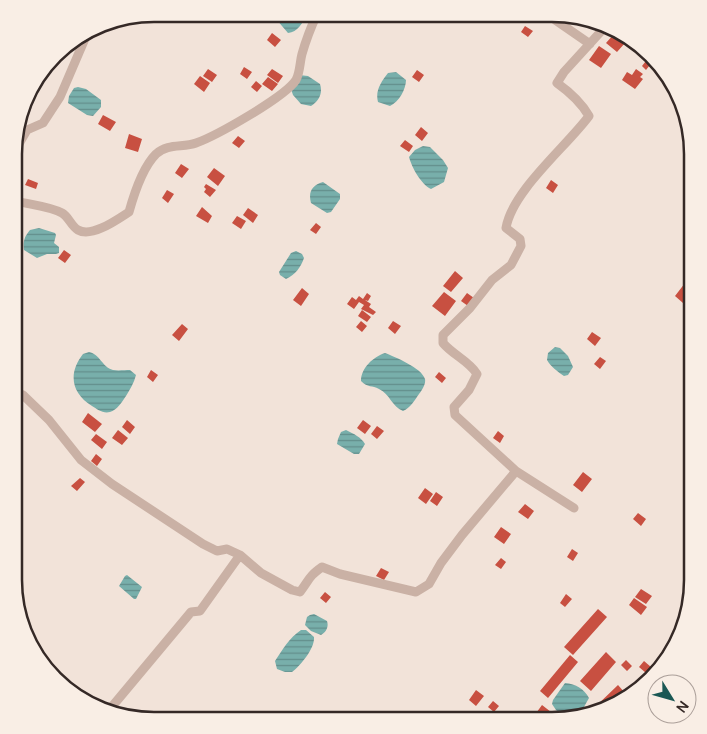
<svg xmlns="http://www.w3.org/2000/svg" width="707" height="734" viewBox="0 0 707 734" font-family="Manrope,sans-serif">
<style>
.water{fill:url(#water-rules)}
.building{fill:#c85041}
.lines{fill:none;stroke-linecap:round;stroke-linejoin:round}
.minor{stroke:#cab1a5;stroke-width:9}
.rim{fill:none;stroke:#352926;stroke-width:2.5}
</style>
<defs>
<pattern id="water-rules" width="6" height="5" patternUnits="userSpaceOnUse" patternTransform="scale(1.25)"><rect width="6" height="5" fill="#78afab"/><path d="M0 2.5h6" fill="none" stroke="#638e8b"/></pattern>
</defs>
<rect width="100%" height="100%" fill="#f2e3d9"/>
<path class="water" d="M 268,14 L 307,14 L 307,15 C 302,23 298,32 288,33 L 276,19 Z
M 396,72 L 406,80 C 406,89 399,102 390,106 L 378,102 C 375,91 381,82 388,73 Z
M 299,75 L 308,76 L 320,84 C 323,93 319,101 311,106 L 301,104 L 293,95 L 291,89 Z
M 78,87 L 86,89 L 101,100 L 101,107 L 93,116 L 87,115 L 68,103 L 69,96 L 74,88 Z
M 423,146 L 430,147 L 443,160 L 448,168 L 444,182 L 431,189 C 421,184 412,168 409,157 L 415,150 Z
M 323,182 L 340,194 L 340,199 L 331,212 L 327,213 L 311,203 C 308,192 312,185 323,182 Z
M 39,228 L 55,233 L 56,235 L 54,243 L 59,247 L 59,253 L 56,254 L 47,254 L 37,258 L 24,250 C 23,242 24,237 30,230 Z
M 296,251 L 302,254 L 304,258 C 301,267 295,275 286,279 L 280,275 L 279,272 L 291,253 Z
M 555,347 L 560,348 L 568,356 L 573,367 L 568,375 L 564,376 C 557,371 551,367 547,360 L 548,353 Z
M 89,352 C 100,354 102,367 113,370 C 118,371 125,370 130,370 L 136,375 C 134,383 130,389 126,396 C 122,402 117,410 110,412 C 103,414 97,409 92,406 C 71,393 68,373 83,354 Z
M 385,353 C 395,357 422,368 425,379 C 426,384 422,390 419,394 C 415,400 410,408 403,411 C 392,407 390,394 379,389 C 372,385 368,388 361,381 C 361,368 373,357 385,353 Z
M 346,430 C 354,434 361,437 365,444 L 359,454 L 354,454 L 337,444 L 338,439 L 341,432 Z
M 127,575 L 142,587 L 136,599 L 134,599 L 119,586 L 125,576 Z
M 314,614 L 327,621 C 329,627 326,632 321,635 L 311,631 L 305,625 L 307,617 L 310,615 Z
M 301,630 L 306,630 L 314,637 C 315,648 301,665 292,672 L 285,672 L 277,669 L 275,661 C 283,649 289,638 301,630 Z
M 565,683 C 576,684 584,689 589,698 L 580,714 L 567,718 L 556,710 L 552,704 L 553,700 Z"/>
<path class="building" d="M 525,26 L 533,31 L 528,37 L 521,32 Z
M 272,33 L 281,40 L 275,47 L 267,40 Z
M 614,34 L 625,43 L 617,52 L 606,43 Z
M 599,46 L 611,54 L 601,68 L 589,60 Z
M 649,57 L 653,61 L 646,70 L 642,66 Z
M 244,67 L 252,72 L 247,79 L 240,74 Z
M 208,69 L 217,75 L 212,82 L 203,76 Z
M 272,69 L 283,76 L 278,83 L 267,75 Z
M 636,69 L 643,74 L 640,77 L 643,79 L 635,89 L 622,80 L 627,72 L 632,75 Z
M 417,70 L 424,75 L 419,82 L 412,77 Z
M 200,76 L 210,83 L 204,92 L 194,84 Z
M 268,77 L 278,84 L 272,91 L 262,84 Z
M 256,81 L 262,86 L 257,92 L 251,87 Z
M 103,115 L 116,122 L 110,131 L 98,124 Z
M 421,127 L 428,133 L 422,141 L 415,135 Z
M 129,134 L 142,139 L 138,152 L 125,148 Z
M 238,136 L 245,141 L 239,148 L 232,143 Z
M 405,140 L 413,146 L 409,152 L 400,146 Z
M 181,164 L 189,169 L 182,178 L 175,173 Z
M 214,168 L 225,176 L 218,186 L 207,177 Z
M 28,179 L 38,183 L 36,189 L 25,185 Z
M 551,180 L 558,185 L 553,193 L 546,188 Z
M 206,184 L 216,190 L 210,197 L 204,192 L 206,189 L 204,187 Z
M 167,190 L 174,194 L 168,203 L 162,198 Z
M 202,207 L 212,216 L 208,223 L 196,216 Z
M 248,208 L 258,215 L 253,223 L 243,215 Z
M 237,216 L 246,221 L 241,229 L 232,223 Z
M 316,223 L 321,227 L 316,234 L 310,230 Z
M 64,250 L 71,255 L 65,263 L 58,258 Z
M 455,271 L 463,278 L 451,292 L 443,286 Z
M 685,283 L 693,289 L 683,303 L 675,296 Z
M 302,288 L 309,294 L 301,306 L 293,300 Z
M 444,292 L 456,301 L 445,316 L 432,306 Z
M 367,293 L 371,296 L 368,301 L 365,300 L 371,304 L 369,307 L 376,312 L 373,315 L 361,309 L 364,305 L 359,302 L 354,309 L 347,304 L 352,297 L 356,300 L 359,296 L 363,299 Z
M 467,293 L 474,298 L 468,306 L 461,301 Z
M 362,310 L 371,317 L 367,322 L 358,316 Z
M 361,321 L 367,326 L 362,332 L 356,327 Z
M 393,321 L 401,326 L 395,334 L 388,328 Z
M 182,324 L 188,329 L 179,341 L 172,335 Z
M 592,332 L 601,338 L 595,346 L 587,339 Z
M 600,357 L 606,361 L 600,369 L 594,364 Z
M 151,370 L 158,375 L 153,382 L 147,377 Z
M 439,372 L 446,378 L 442,383 L 435,377 Z
M 88,413 L 102,424 L 95,432 L 82,422 Z
M 127,420 L 135,427 L 130,434 L 122,427 Z
M 363,420 L 371,426 L 365,434 L 357,428 Z
M 377,426 L 384,431 L 377,439 L 371,434 Z
M 118,430 L 128,438 L 122,445 L 112,438 Z
M 498,431 L 504,436 L 500,443 L 493,438 Z
M 96,434 L 107,442 L 102,449 L 91,440 Z
M 96,454 L 102,459 L 97,466 L 91,461 Z
M 583,472 L 592,479 L 582,492 L 573,485 Z
M 80,478 L 85,482 L 77,491 L 71,486 Z
M 425,488 L 433,494 L 426,504 L 418,498 Z
M 436,492 L 443,497 L 437,506 L 430,501 Z
M 525,504 L 534,511 L 528,519 L 518,512 Z
M 638,513 L 646,519 L 641,526 L 633,519 Z
M 501,527 L 511,534 L 504,544 L 494,537 Z
M 572,549 L 578,553 L 573,561 L 567,557 Z
M 501,558 L 506,562 L 501,569 L 495,565 Z
M 381,568 L 389,572 L 384,580 L 376,576 Z
M 641,589 L 652,596 L 646,604 L 635,597 Z
M 325,592 L 331,597 L 326,603 L 320,598 Z
M 566,594 L 572,599 L 565,607 L 560,603 Z
M 634,598 L 647,607 L 641,615 L 629,605 Z
M 598,609 L 607,617 L 573,655 L 564,647 Z
M 606,652 L 616,662 L 591,691 L 580,681 Z
M 570,655 L 578,662 L 548,698 L 540,691 Z
M 626,660 L 632,666 L 627,671 L 621,665 Z
M 644,661 L 651,667 L 646,673 L 639,667 Z
M 618,685 L 625,693 L 617,701 L 593,709 Z
M 476,690 L 484,696 L 476,706 L 469,700 Z
M 493,701 L 499,706 L 494,712 L 488,707 Z
M 542,705 L 551,712 L 545,720 L 531,720 Z"/>
<g class="lines">
<path class="minor" d="M 548,15 L 590,44
M 16,149 L 27,130 L 43,123 L 60,97 L 87,34
M 16,201 C 31,205 49,206 62,213 C 69,217 71,226 78,230 C 92,238 118,219 129,212 C 134,194 143,167 156,154 C 168,143 183,148 196,143 C 216,136 285,97 296,80 C 300,73 300,61 302,54 C 306,40 311,27 317,14
M 15,392 L 23,395 L 49,420 L 81,460 L 112,484 L 203,544 L 217,551 L 227,549 L 240,555 L 261,573 L 292,590 L 300,592 C 310,579 308,577 322,567 L 340,574 L 416,592 L 429,584 L 441,563 L 462,535 L 516,471
M 574,508 L 516,471 L 455,415 L 454,407 L 469,390 L 477,374 C 469,361 453,355 443,343 L 443,335 L 470,308 L 492,280 L 511,265 L 521,246 L 520,239 L 506,228 C 512,191 566,147 589,116 C 581,102 571,93 557,83 L 564,72 L 605,27
M 662,663 L 663,662
M 630,693 L 645,681
M 110,709 L 191,612 L 200,611 L 240,555"/>
</g>
<path d="M0 0H707V734H0ZM154 22H552A132 132 0 0 1 684 154V580A132 132 0 0 1 552 712H154A132 132 0 0 1 22 580V154A132 132 0 0 1 154 22Z" fill="#f9eee5" fill-rule="evenodd"/>
<path class="rim" d="M154 22H552A132 132 0 0 1 684 154V580A132 132 0 0 1 552 712H154A132 132 0 0 1 22 580V154A132 132 0 0 1 154 22Z"/>
<g transform="translate(672 699) rotate(127)"><circle r="24" fill="#f9eee5" stroke="#ab9f99"/>
<path d="M0-4L9 19L0 12L-9 19Z" fill="#1b5854"/>
<text y="-8" font-size="14" font-weight="bold" text-anchor="middle" fill="#352926">N</text>
</g>
</svg>
